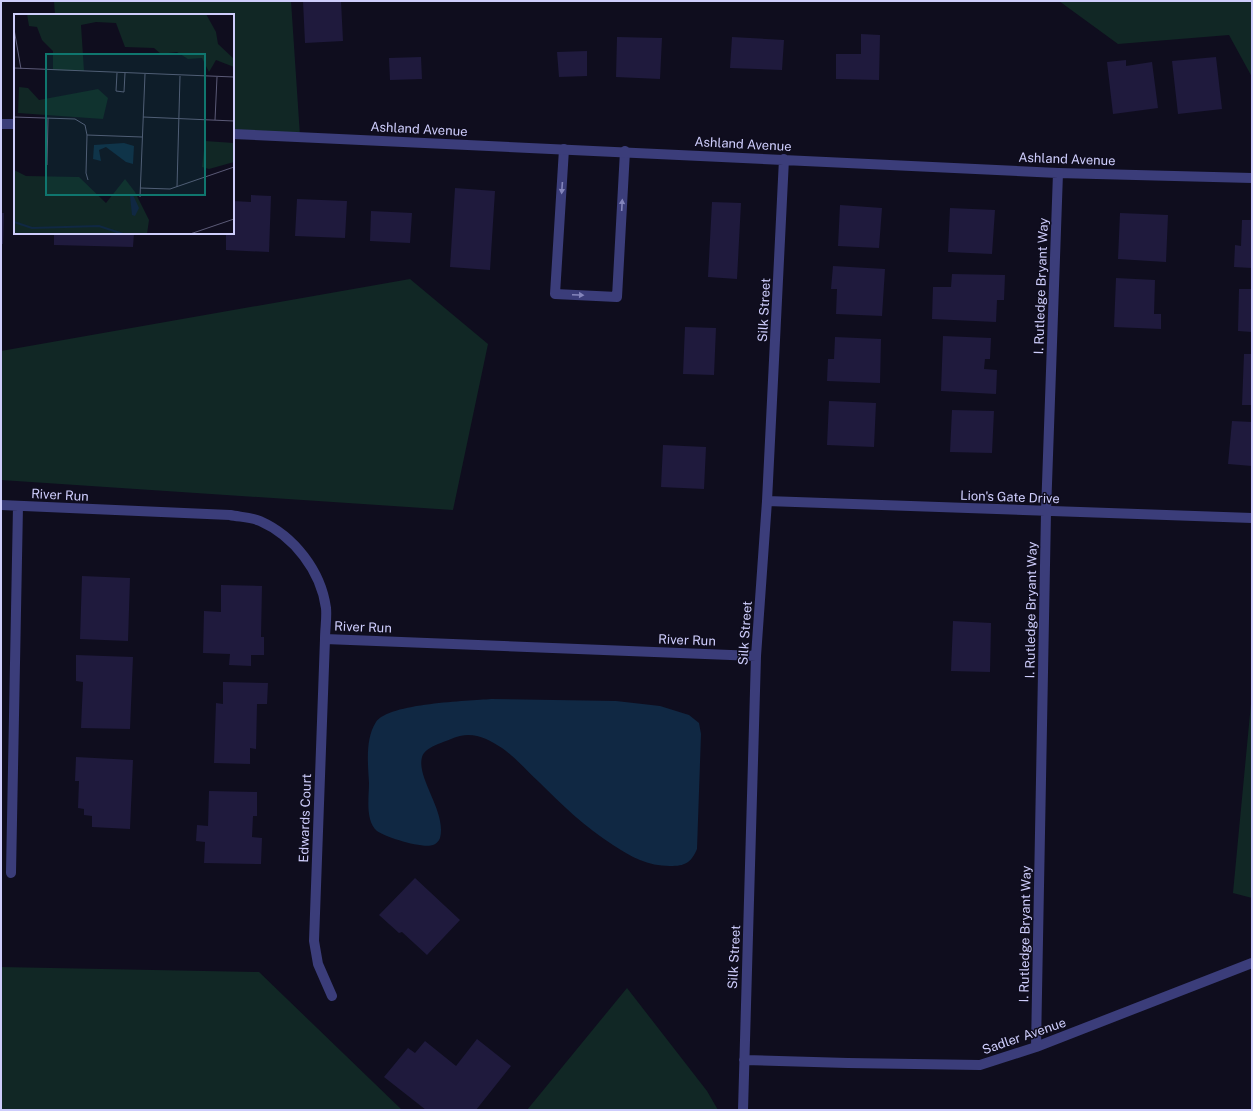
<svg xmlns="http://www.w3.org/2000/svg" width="1253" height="1111" viewBox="0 0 1253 1111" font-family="'Public Sans',sans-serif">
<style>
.green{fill:#112725}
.water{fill:#102843}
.building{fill:#1f1a3d}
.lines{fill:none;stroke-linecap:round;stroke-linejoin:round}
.lane{stroke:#3b3d7a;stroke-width:10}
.street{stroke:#3b3d7a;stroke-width:10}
.oneway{fill:#8485bb}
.labels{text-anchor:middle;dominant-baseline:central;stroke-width:3;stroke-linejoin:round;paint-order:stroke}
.street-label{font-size:13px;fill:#cecdfc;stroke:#0f0d1e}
.inset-river{fill:none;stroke:#102843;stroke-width:2}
.inset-road{fill:none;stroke:#5b5a77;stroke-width:1}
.view{fill:#0f766e;fill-opacity:0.15;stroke:#0f766e;stroke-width:2}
.inset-edge{fill:none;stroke:#cecdfc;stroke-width:2}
</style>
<rect width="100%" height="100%" fill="#0f0d1e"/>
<path class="green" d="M 54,1 L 291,1 L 300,136 L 233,133 L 233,15 L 55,15 Z
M 1059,1 L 1252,1 L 1252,77 L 1229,35 L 1118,44 Z
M 410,279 L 488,344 L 453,510 L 1,480 L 1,351 Z
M 1252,693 L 1252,898 L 1233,893 Z
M 1,967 L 259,972 L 402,1110 L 1,1110 Z
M 627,988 L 707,1091 L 718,1110 L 527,1110 Z"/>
<path class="water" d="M 491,699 L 616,701 L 660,706 L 689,715 L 699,723 L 701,734 L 697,849 C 691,863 685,866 670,866 C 648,866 631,857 613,845 C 585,827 562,805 539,782 C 527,771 515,757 502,748 C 486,737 470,730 451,739 C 442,743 425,747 422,757 C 416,778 447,812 440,838 C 439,841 436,844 433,845 C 423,849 385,837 377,831 C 365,820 369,798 369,783 C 368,764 365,739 376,722 C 389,703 468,701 491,699 Z"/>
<path class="building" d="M 303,1 L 341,1 L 343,41 L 305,43 Z
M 861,34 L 880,35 L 879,80 L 836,79 L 836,54 L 861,54 Z
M 617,37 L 662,38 L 660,79 L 616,77 Z
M 732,37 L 784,40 L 782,70 L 730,68 Z
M 587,51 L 587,76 L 559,77 L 557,52 Z
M 421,57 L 422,79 L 390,80 L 389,58 Z
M 1216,57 L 1222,109 L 1178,114 L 1172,61 Z
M 1126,60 L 1126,66 L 1152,62 L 1158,108 L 1113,114 L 1107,62 Z
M 455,188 L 495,191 L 490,270 L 450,267 Z
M 251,195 L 271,196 L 269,252 L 226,250 L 226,233 L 233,233 L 233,201 L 251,202 Z
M 297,199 L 347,201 L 345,238 L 295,236 Z
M 712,202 L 741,203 L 737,279 L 708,277 Z
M 840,205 L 882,208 L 879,248 L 838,246 Z
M 950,208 L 995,210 L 992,254 L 948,252 Z
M 371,211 L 412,213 L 410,243 L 370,241 Z
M 1,213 L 4,213 L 3,244 L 1,244 Z
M 1120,213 L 1168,215 L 1166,262 L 1118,259 Z
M 1242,220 L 1252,220 L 1252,268 L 1234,267 L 1235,245 L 1241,246 Z
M 54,233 L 134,233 L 133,247 L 54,245 Z
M 833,266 L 885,269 L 882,316 L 836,314 L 837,289 L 831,289 Z
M 952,274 L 1005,275 L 1004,300 L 997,300 L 996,322 L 932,319 L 933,287 L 951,287 Z
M 1116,278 L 1155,280 L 1154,314 L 1161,314 L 1161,329 L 1114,327 Z
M 1239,289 L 1252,289 L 1252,332 L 1238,331 Z
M 685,327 L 716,328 L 714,375 L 683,374 Z
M 943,336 L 991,338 L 990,359 L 985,359 L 984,369 L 997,370 L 996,394 L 941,391 Z
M 835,337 L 881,339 L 880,383 L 827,381 L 828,359 L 834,359 Z
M 1244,354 L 1252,354 L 1252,405 L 1242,405 Z
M 829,401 L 876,403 L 874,447 L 827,445 Z
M 952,410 L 994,411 L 992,453 L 950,452 Z
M 1232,421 L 1252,422 L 1252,466 L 1228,464 Z
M 663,445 L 706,447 L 704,489 L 661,487 Z
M 82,576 L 130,578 L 128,641 L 80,639 Z
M 221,585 L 262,586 L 261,637 L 264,637 L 264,655 L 251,655 L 251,666 L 229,665 L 230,654 L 203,653 L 204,611 L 221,612 Z
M 953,621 L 991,623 L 990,672 L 951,671 Z
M 76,655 L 133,657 L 130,729 L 81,728 L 83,682 L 76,681 Z
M 223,682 L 268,683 L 267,704 L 257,704 L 256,749 L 250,748 L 250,764 L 214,763 L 216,703 L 223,704 Z
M 76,757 L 133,760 L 130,829 L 92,827 L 92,816 L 84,815 L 84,809 L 78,808 L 79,781 L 75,781 Z
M 209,791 L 257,792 L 257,816 L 253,816 L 252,837 L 262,838 L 261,864 L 204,863 L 205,842 L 196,841 L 197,825 L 208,826 Z
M 415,878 L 460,920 L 427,955 L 402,932 L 399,933 L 379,915 Z
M 477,1039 L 511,1066 L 476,1110 L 426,1110 L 384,1077 L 408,1048 L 415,1053 L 425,1041 L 456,1066 Z"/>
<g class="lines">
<path class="lane" d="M 564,149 L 555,294 L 617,297 L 625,151"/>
<path class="street" d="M 1,124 L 15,124
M 233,134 L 1058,173 L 1252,178
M 767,501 L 1252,518
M 1,505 L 230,515 C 239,517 251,517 260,521 C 294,536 321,571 326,608 C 327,618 325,629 325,639 L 756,656
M 325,639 L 314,941 L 318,964 L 332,996
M 11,873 L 18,506
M 1036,1047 L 1046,512 L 1058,173
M 744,1060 L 848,1063 L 980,1065 L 1036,1047 L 1252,963
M 743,1110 L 756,656 L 767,501 L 784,159"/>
</g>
<defs><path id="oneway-solid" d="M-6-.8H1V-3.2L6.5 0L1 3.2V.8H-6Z"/></defs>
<g class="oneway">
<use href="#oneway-solid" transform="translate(562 188) rotate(94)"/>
<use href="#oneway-solid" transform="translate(622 205) rotate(-87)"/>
<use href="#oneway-solid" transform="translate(578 295) rotate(2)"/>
</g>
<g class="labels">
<g class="street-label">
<text transform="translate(419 129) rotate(3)">Ashland Avenue</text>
<text transform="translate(743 144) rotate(3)">Ashland Avenue</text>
<text transform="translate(1067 159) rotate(2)">Ashland Avenue</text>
<text transform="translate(1041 286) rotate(-88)">I. Rutledge Bryant Way</text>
<text transform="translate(764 310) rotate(-87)">Silk Street</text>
<text transform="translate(60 495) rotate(3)">River Run</text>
<text transform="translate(1010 497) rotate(2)">Lion's Gate Drive</text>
<text transform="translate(1031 610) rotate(-89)">I. Rutledge Bryant Way</text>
<text transform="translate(363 627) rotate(2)">River Run</text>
<text transform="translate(745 633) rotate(-86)">Silk Street</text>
<text transform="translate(687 640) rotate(2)">River Run</text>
<text transform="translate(305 818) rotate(-88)">Edwards Court</text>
<text transform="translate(1025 934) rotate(-89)">I. Rutledge Bryant Way</text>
<text transform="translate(734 957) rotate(-87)">Silk Street</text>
<text transform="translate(1024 1036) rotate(-19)">Sadler Avenue</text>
</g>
</g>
<g transform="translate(14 14)">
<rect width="220" height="220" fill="#0f0d1e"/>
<path d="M 13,0 L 192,0 L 202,18 L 204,30 L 220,45 L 220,53 L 202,46 L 195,58 L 188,44 L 174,45 L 163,38 L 147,40 L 140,34 L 111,33 L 102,9 L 82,8 L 67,11 L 70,57 L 39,56 L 39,37 L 28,26 L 23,13 L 15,12 ZM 5,73 L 14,74 L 25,86 L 84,75 L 94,84 L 89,105 L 4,99 ZM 191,127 L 220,129 L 220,148 L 195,155 L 188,153 ZM 0,156 L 12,162 L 65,163 L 92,189 L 111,165 L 121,178 L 135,206 L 133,220 L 0,220 Z" fill="#112725"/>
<path d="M 110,129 L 120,132 L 119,150 L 112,148 L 92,133 L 85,136 L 87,147 L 79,145 L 80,131 ZM 119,181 L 125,194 L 121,202 L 118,201 L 116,182 Z" fill="#102843"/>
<path class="inset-river" d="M 0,208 L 18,214 L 85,212 L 109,220"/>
<path class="inset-road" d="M 0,15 L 7,55M 0,54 L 220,63M 103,59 L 102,77 L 110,78 L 111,59M 0,103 L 61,105 L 71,111 L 73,121 L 128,123M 129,103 L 220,107M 201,106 L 203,63M 73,121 L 72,159 L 74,166M 33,151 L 34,104M 163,173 L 166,62M 126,174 L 156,175 L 220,153M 126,183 L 131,60M 176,220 L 220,205"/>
<path class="view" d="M 32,40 L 191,40 L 191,181 L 32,181 Z"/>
<rect width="220" height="220" class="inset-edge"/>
</g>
<rect width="1253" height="1111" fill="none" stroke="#cecdfc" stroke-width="4"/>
</svg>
